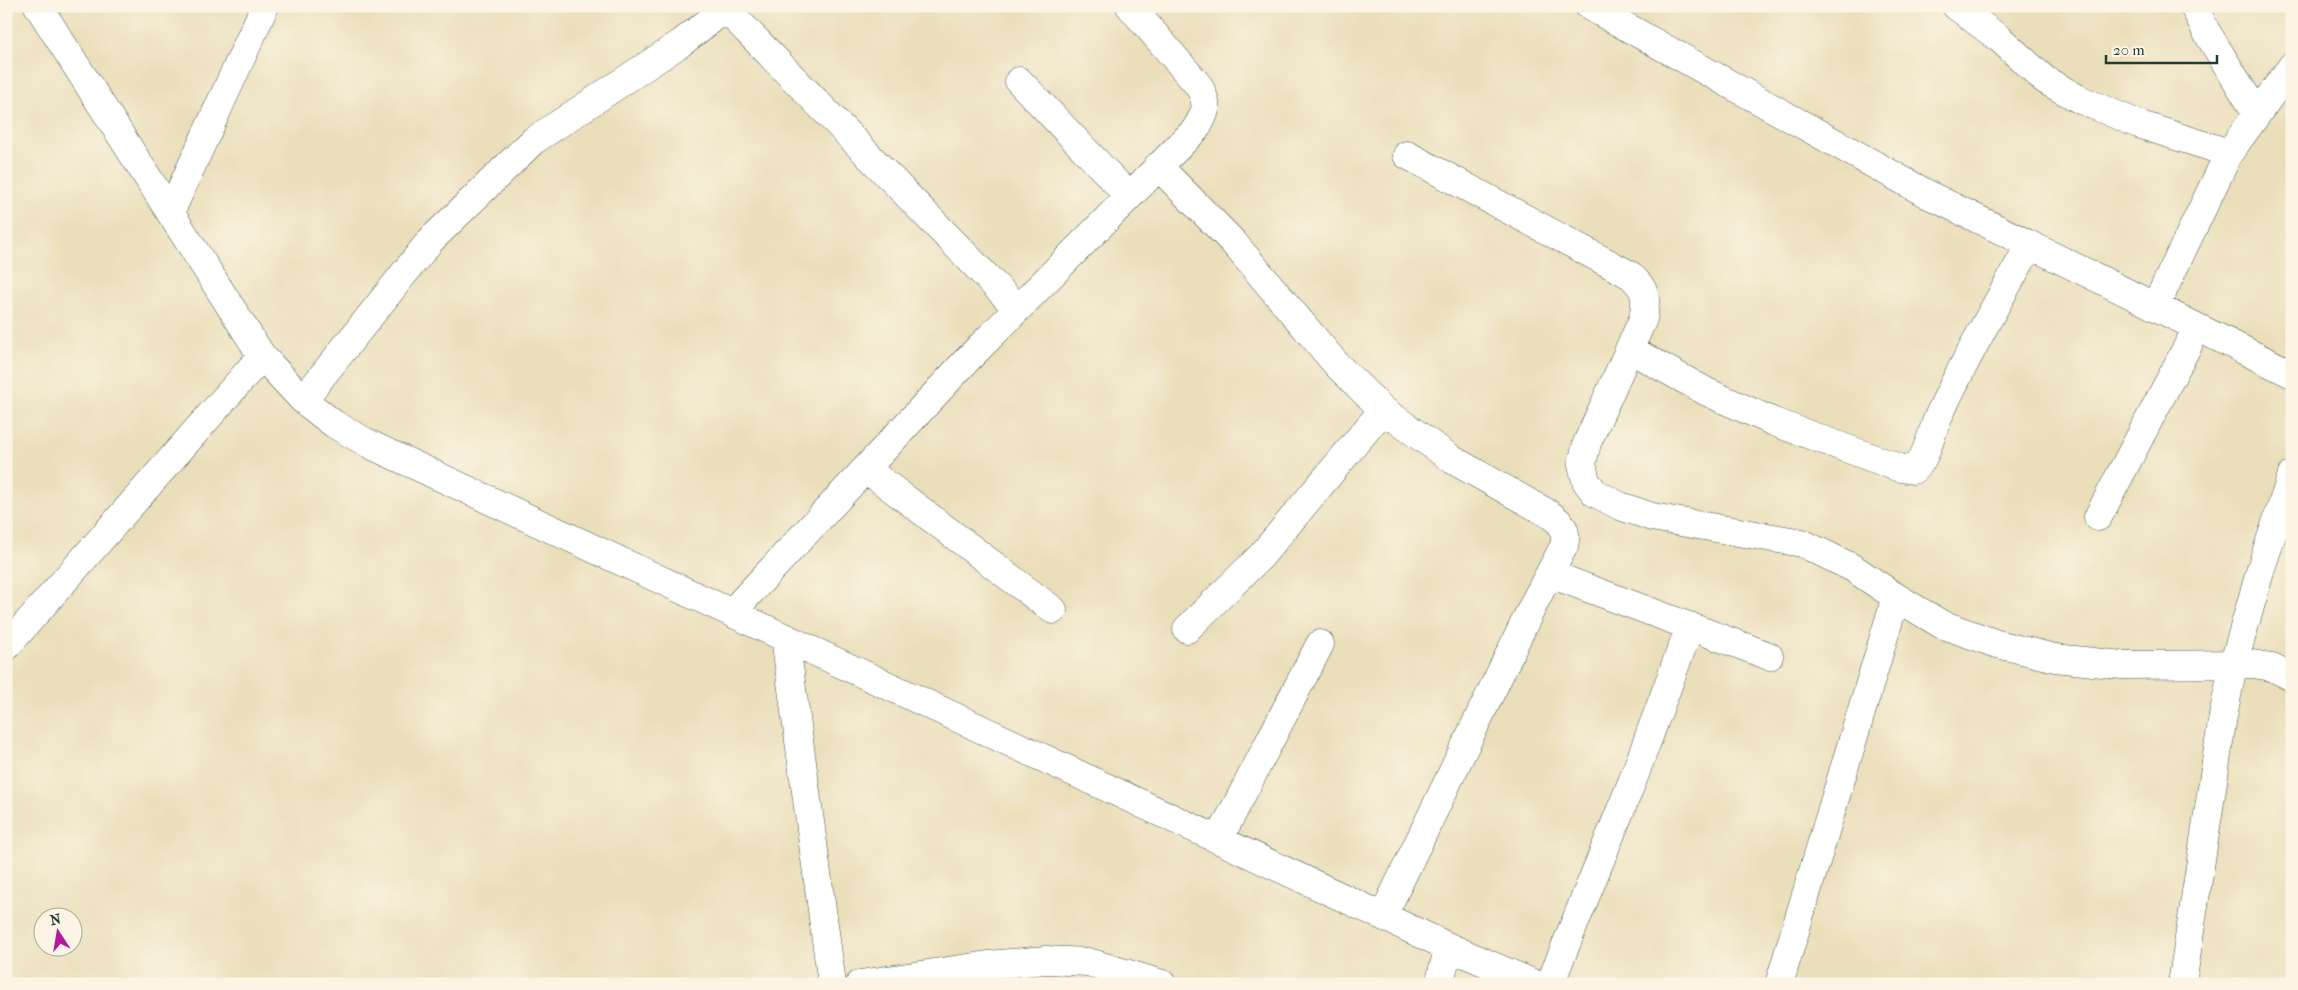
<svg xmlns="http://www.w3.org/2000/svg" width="2298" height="990" viewBox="0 0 2298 990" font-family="'IM FELL French Canon',serif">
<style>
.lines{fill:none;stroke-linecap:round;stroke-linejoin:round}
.street-casing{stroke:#3e5548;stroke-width:29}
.street{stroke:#fff;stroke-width:28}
</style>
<rect width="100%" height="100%" fill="#fcf5e5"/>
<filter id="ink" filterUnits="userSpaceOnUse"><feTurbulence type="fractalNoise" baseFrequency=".02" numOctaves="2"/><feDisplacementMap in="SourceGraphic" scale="10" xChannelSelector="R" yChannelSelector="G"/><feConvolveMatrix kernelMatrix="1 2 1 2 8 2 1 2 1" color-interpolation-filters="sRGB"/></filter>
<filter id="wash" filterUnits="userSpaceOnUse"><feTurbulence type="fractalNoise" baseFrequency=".0096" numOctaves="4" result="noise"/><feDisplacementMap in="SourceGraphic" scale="20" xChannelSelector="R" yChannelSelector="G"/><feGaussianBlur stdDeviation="1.12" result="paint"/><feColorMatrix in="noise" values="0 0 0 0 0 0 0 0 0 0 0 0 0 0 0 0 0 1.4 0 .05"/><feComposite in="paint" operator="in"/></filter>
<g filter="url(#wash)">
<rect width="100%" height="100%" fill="#ebdfbb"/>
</g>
<g filter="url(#ink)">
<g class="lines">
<g class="street-casing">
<path id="street" d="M 38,6 L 262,356 L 303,400 L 334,424 L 369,444 L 1449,947 L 1535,984
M 1589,6 L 1929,195 L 2292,374
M 1956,6 L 2000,39 L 2045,80 L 2079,99 L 2138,124 L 2229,153
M 2194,6 L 2206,31 L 2257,114
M 726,9 L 1018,309
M 1019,81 L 1129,196
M 1407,155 L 1630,275 C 1647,290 1647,297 1643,319 L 1587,443 L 1582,464 L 1586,481 L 1595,493 L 1620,506 L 1652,517 L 1802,543 L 1853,568 L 1896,597 L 1941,624 L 1997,644 L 2055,658 L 2122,665 L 2253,664 L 2272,667 L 2292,677
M 1158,166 L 1233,242 L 1337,365 L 1383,410 L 1453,460 L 1549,514 C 1562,523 1568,530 1564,546 L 1536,599 L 1383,916
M 171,211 L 265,6
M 2155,307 L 2229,153 L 2292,66
M 1629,349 L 1707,392 L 1774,422 L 1900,468 L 1913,470 C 1926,462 1932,430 1939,415 C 1966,357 1998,301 2030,245
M 303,400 L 430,241 L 533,141 L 681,43 L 729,6
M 866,469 L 1053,610
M 2098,517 L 2197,328
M 1550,574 L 1769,656
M 732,612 L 967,360 L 1195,130 C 1207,111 1209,106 1199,86 L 1130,6
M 1187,629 L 1261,556 L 1383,410
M 785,637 L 832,984
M 6,647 L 262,356
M 1219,839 L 1320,644
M 860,984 L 988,965 L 1046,960 L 1088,962 L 1162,984
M 1439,984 L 1449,947
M 1550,984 L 1632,782 L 1690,626
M 1779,984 L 1896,597
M 2182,984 L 2223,716 L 2233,666 L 2262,565 L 2292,475"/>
</g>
<use href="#street" class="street"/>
</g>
</g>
<rect width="2298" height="990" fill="none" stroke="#fcf5e5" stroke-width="25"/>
<g transform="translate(58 932) rotate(348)"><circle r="24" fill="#fcf5e5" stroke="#a4ab9e"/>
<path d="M0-4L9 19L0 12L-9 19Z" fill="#b5179e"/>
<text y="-8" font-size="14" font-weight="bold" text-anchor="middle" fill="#1f3d34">N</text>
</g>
<path d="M2106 55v8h111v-8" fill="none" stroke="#1f3d34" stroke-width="2.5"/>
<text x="2113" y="55" font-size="15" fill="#1f3d34" stroke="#fcf5e5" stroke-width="4" paint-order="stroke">20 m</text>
</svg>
